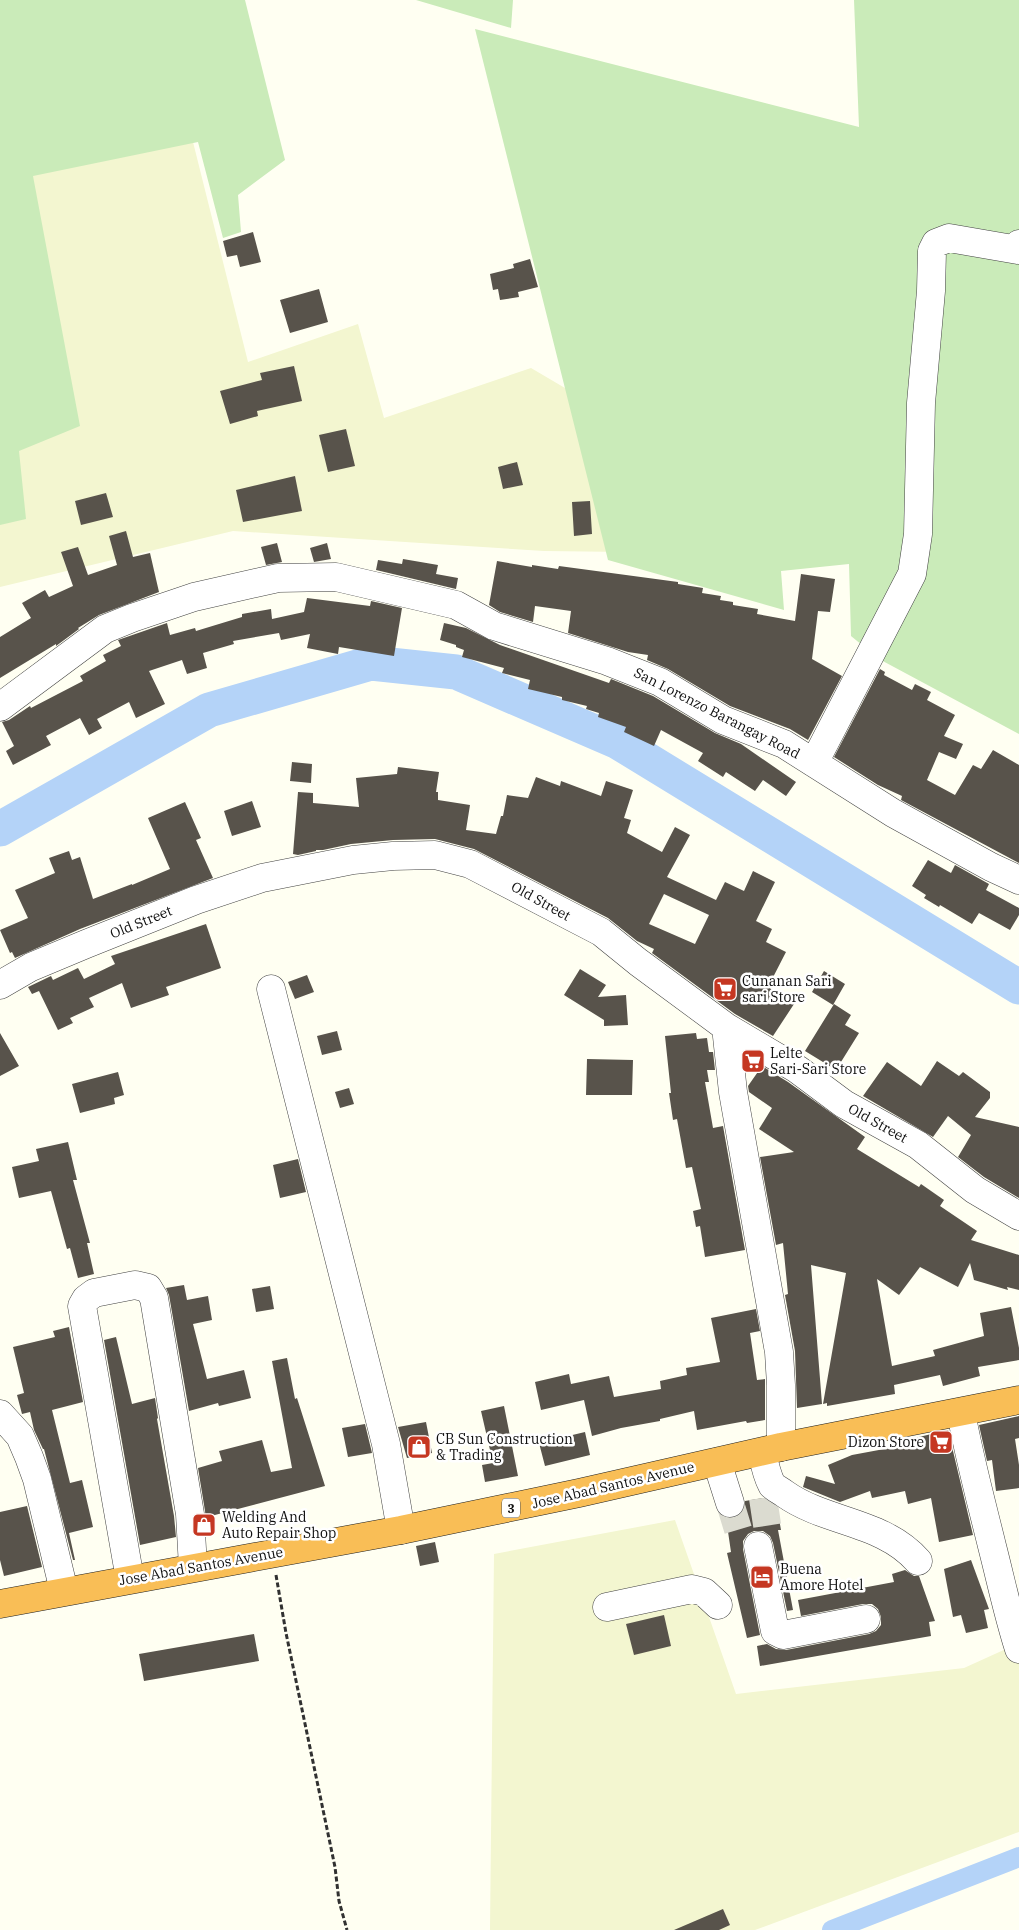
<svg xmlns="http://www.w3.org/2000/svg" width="1019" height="1930" viewBox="0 0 1019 1930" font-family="'IBM Plex Serif',serif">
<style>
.farmland{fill:#f3f6d0}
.green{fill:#caebb9}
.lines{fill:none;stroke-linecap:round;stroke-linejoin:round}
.canal{stroke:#b4d3f8;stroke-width:20}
.river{stroke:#b4d3f8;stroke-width:35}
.building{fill:#58534b;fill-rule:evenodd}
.minor-tunnel{stroke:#dbdbd0;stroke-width:28;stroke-dasharray:28 14;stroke-linecap:butt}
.minor-casing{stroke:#424242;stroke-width:29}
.highway-casing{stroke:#202020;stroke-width:29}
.path{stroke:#313131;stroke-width:3;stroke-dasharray:5 2.5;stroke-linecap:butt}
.minor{stroke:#fff;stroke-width:28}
.highway{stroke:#f9be56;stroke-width:28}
.labels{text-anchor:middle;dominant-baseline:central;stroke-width:5;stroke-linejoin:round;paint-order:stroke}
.shield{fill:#fff;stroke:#575757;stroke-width:1}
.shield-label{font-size:12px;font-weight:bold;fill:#0f0f0f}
.street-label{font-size:14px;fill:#0f0f0f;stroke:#fff}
.poi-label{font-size:14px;fill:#0f0f0f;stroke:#fff;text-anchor:start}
</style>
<rect width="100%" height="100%" fill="#fffff2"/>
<path class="farmland" d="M 192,138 L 248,362 L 358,324 L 384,418 L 531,368 L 599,408 L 626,552 L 544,551 L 233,531 L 0,587 L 0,522 L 16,447 L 31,173 Z
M 675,1520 L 736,1694 L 964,1668 L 1019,1643 L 1019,1832 L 755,1930 L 490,1930 L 494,1554 Z"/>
<path class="green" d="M 0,0 L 245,0 L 285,160 L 238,195 L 241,232 L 223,238 L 198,142 L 33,176 L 80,426 L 19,451 L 26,519 L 0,525 Z
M 416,0 L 513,0 L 511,28 Z
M 854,0 L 1019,0 L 1019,734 L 879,659 L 851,636 L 849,564 L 781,571 L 784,610 L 608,560 L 475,29 L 859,127 Z"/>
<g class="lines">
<path class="canal" d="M 832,1930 L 1019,1857"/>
<path class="river" d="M 0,829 L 209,710 L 371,663 L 456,672 L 618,742 L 1019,987"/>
</g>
<path class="building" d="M 253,232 L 261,262 L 240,267 L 237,255 L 227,257 L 223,241 Z
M 530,259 L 538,287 L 518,292 L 519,297 L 500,300 L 498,289 L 493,290 L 490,274 L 514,268 L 513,264 Z
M 319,289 L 328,322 L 290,333 L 280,300 Z
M 294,366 L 302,401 L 257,411 L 258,416 L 230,424 L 220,391 L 262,380 L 260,373 Z
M 346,429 L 355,466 L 328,472 L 319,435 Z
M 517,462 L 523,485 L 503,489 L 498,467 Z
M 295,476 L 302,511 L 243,522 L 236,490 Z
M 106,493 L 113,517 L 81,525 L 75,501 Z
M 590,501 L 592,534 L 574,536 L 572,502 Z
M 126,531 L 133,557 L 150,553 L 159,592 L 99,615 L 78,628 L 79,629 L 56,646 L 56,644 L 0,678 L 0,637 L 31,618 L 22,603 L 45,590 L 49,597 L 73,586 L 61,552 L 78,547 L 88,575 L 117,565 L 109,536 Z
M 277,543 L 282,562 L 266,565 L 261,547 Z
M 327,543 L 331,559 L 314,562 L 310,548 Z
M 403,559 L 438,565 L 436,574 L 458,578 L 456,589 L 376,570 L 378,560 L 402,564 Z
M 497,561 L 532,567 L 532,565 L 558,569 L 559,566 L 678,582 L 678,584 L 703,588 L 702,593 L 721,596 L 720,600 L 733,602 L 733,605 L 758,609 L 757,614 L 795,621 L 801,574 L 835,579 L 830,612 L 818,611 L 812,659 L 842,676 L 808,740 L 790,729 L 730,706 L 668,669 L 647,660 L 648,655 L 628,652 L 568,633 L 571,611 L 535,606 L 533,622 L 500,612 L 489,605 Z
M 307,598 L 370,606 L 371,601 L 402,608 L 394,656 L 339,647 L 338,654 L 307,648 L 310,634 L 281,640 L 279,633 L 233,641 L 234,644 L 203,653 L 207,668 L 187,674 L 182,660 L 149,671 L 165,704 L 136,718 L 129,702 L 97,719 L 102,728 L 89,735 L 80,718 L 46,736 L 51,745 L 13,765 L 6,751 L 14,746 L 2,722 L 9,720 L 30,706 L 31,708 L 83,681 L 80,676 L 106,661 L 103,655 L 121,646 L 118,640 L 167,623 L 170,635 L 195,628 L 196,631 L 242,617 L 242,614 L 271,609 L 272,619 L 304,612 Z
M 444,623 L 466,628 L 500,645 L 609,683 L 611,679 L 653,696 L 715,733 L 741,744 L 796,782 L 786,796 L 763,780 L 755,791 L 726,772 L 723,777 L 698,761 L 703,753 L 661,730 L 654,746 L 624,732 L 626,727 L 598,717 L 599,713 L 586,709 L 587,706 L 562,700 L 562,697 L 528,689 L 530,680 L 502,673 L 504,668 L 462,657 L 464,650 L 456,647 L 456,645 L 440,640 Z
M 880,669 L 885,672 L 884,675 L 912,690 L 915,684 L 931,692 L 927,700 L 955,715 L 944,736 L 963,744 L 956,759 L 939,752 L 927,780 L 955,795 L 973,765 L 981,769 L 993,750 L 1019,765 L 1019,863 L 901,800 L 902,796 L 878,785 L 834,757 Z
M 292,762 L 312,764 L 311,783 L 290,781 Z
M 398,767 L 439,772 L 436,792 L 438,792 L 438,800 L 470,805 L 466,830 L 496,834 L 501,816 L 503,816 L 507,795 L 528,798 L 536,777 L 560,786 L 561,781 L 601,796 L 606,781 L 633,790 L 624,818 L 631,820 L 627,833 L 662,852 L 675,827 L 690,835 L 667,877 L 716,900 L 725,882 L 744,891 L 753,871 L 775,882 L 756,921 L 772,929 L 766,942 L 786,952 L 768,987 L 794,1004 L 773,1036 L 735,1014 L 652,953 L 654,949 L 637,941 L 608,918 L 474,849 L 435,839 L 393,840 L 351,844 L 323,850 L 316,850 L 316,851 L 298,855 L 293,854 L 298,792 L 313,793 L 313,803 L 359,807 L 356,778 L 397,774 ZM 664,894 L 709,915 L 695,944 L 649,924 Z
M 252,801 L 261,827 L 232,836 L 224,811 Z
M 185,802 L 201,838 L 196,840 L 213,878 L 80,929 L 15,958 L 12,952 L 10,953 L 0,930 L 28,918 L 15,890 L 55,873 L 49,858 L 69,851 L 72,860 L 80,857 L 93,899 L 132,884 L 132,885 L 170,869 L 148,818 Z
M 928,860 L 951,873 L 955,865 L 989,884 L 986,890 L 1019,908 L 1019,915 L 1010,930 L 979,913 L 972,924 L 940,905 L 939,907 L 924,898 L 926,895 L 912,886 Z
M 206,924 L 221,968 L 166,987 L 169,995 L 131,1008 L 122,983 L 89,998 L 94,1007 L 70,1018 L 73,1023 L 58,1030 L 39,991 L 32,994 L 28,987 L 51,976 L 53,980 L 78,968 L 84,979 L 115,964 L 111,956 Z
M 580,969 L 606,985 L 598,997 L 626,995 L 628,1025 L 604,1026 L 604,1020 L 564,995 Z
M 824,971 L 845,984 L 833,1005 L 812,992 Z
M 307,975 L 314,992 L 295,999 L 288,982 Z
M 834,1004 L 851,1015 L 845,1025 L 859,1033 L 836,1070 L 805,1051 Z
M 337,1031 L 342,1050 L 322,1055 L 317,1036 Z
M 0,1033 L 19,1066 L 0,1076 Z
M 696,1033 L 697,1039 L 707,1038 L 709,1052 L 713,1052 L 715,1070 L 707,1070 L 709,1082 L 705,1082 L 713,1128 L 723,1126 L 745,1250 L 705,1257 L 700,1226 L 696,1227 L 693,1211 L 701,1209 L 692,1167 L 686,1168 L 677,1119 L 673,1120 L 669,1093 L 671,1093 L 665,1036 Z
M 587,1059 L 633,1060 L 632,1095 L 586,1095 Z
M 937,1061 L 959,1076 L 963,1072 L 990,1092 L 990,1098 L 975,1117 L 1019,1127 L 1019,1198 L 984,1177 L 958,1157 L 971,1135 L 948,1116 L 933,1137 L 863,1096 L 887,1062 L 921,1086 Z
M 762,1066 L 788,1082 L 865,1137 L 857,1149 L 919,1187 L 921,1184 L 944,1200 L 940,1206 L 977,1231 L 971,1240 L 1019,1255 L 1019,1290 L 1007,1287 L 1008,1290 L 974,1280 L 970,1263 L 958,1287 L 920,1267 L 899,1295 L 877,1279 L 892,1366 L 935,1356 L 933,1350 L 984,1336 L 980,1313 L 1011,1307 L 1019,1348 L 1019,1360 L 978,1367 L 980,1376 L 943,1386 L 940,1375 L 894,1385 L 895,1394 L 827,1406 L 827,1403 L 823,1404 L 846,1273 L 811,1265 L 822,1404 L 797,1408 L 795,1351 L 785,1295 L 788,1294 L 783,1243 L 776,1245 L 760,1157 L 794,1152 L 759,1129 L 772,1108 L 749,1092 L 748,1086 Z
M 118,1072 L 124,1095 L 114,1098 L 115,1104 L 80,1113 L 72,1084 Z
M 349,1088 L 354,1104 L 340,1108 L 335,1092 Z
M 68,1142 L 77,1180 L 73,1180 L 90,1243 L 87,1243 L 94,1274 L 78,1278 L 70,1248 L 67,1249 L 51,1191 L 19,1198 L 12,1167 L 39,1161 L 36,1149 Z
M 298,1159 L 306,1192 L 280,1198 L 273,1165 Z
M 184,1285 L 187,1300 L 208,1296 L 212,1320 L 193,1324 L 207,1379 L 244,1370 L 251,1398 L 219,1406 L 218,1403 L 189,1411 L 169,1295 L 166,1288 Z
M 270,1286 L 274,1309 L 256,1312 L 252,1289 Z
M 756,1309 L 760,1331 L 750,1333 L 757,1380 L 765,1379 L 765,1420 L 747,1423 L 746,1421 L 697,1430 L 694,1411 L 660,1419 L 660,1421 L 621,1428 L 592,1436 L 584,1400 L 541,1410 L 535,1382 L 569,1374 L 571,1384 L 609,1376 L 614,1397 L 661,1389 L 660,1381 L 687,1375 L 686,1368 L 720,1362 L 711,1318 Z
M 69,1327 L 83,1402 L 52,1410 L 70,1483 L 82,1480 L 93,1527 L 69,1533 L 75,1560 L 73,1560 L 44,1449 L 43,1449 L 34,1430 L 30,1412 L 22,1414 L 17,1395 L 24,1393 L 13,1347 L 55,1337 L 53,1331 Z
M 116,1337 L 132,1404 L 155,1398 L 158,1418 L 157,1419 L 174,1516 L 176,1537 L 140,1545 L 104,1340 Z
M 287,1358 L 295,1399 L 297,1398 L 325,1486 L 211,1516 L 213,1529 L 207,1530 L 205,1511 L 198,1468 L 222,1461 L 219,1451 L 262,1440 L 271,1472 L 292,1468 L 272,1361 Z
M 504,1406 L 518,1476 L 485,1482 L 482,1465 L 493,1463 L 481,1411 Z
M 1019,1416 L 1019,1438 L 1015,1439 L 1019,1465 L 1019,1488 L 996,1491 L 992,1460 L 987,1461 L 979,1425 Z
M 426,1422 L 432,1453 L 407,1458 L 398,1427 Z
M 365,1424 L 372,1453 L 348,1457 L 342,1428 Z
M 948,1430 L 973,1535 L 939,1542 L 931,1498 L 908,1504 L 905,1491 L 872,1498 L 870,1491 L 840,1502 L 803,1487 L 806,1476 L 835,1484 L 828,1465 L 852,1455 L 895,1447 L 894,1443 Z
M 585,1432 L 590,1455 L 545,1466 L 539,1443 Z
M 763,1498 L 777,1507 L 781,1530 L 778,1530 L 793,1610 L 787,1611 L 773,1543 L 770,1536 L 763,1531 L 754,1531 L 748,1534 L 743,1541 L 743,1549 L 760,1635 L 747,1638 L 727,1553 L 731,1552 L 726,1518 L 734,1518 L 741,1514 L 745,1507 L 745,1501 Z
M 27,1506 L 42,1567 L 4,1576 L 0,1560 L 0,1512 Z
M 435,1542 L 439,1562 L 420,1566 L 416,1546 Z
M 971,1560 L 989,1609 L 984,1610 L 988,1628 L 966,1633 L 961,1615 L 953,1617 L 944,1569 Z
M 905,1570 L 914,1576 L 919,1576 L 935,1621 L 929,1622 L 931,1636 L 760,1666 L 757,1646 L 767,1644 L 776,1649 L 786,1650 L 869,1634 L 876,1631 L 881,1625 L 881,1617 L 878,1609 L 872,1604 L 863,1604 L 801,1616 L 798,1600 L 894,1582 L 892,1574 Z
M 664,1615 L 671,1646 L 634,1655 L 626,1624 Z
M 254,1634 L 259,1661 L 144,1681 L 139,1654 Z
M 723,1909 L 730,1925 L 719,1930 L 674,1930 Z"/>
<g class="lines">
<path class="minor-tunnel" d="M 763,1498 L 768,1531
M 730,1503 L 740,1536"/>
<g class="minor-casing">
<path id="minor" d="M 0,707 L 105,629 L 132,618 L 194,597 L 278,578 L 336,577 L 456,605 L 494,626 L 607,661 L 660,682 L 723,720 L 784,744 L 893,813 L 991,867 L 1019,880
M 814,763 L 912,574 L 918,534 L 921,403 L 931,291 L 932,251 L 936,243 L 949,238 L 1018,250 L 1019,244
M 0,985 L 31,967 L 86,944 L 196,900 L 262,878 L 353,860 L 393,856 L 435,855 L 470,864 L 601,932 L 638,962 L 726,1027 L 797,1069 L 844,1104 L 918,1145 L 975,1190 L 1019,1216
M 271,989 L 386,1444 L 401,1530
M 726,1027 L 733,1092 L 779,1352 L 781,1385 L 781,1447
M 961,1412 C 969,1457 981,1501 992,1546 C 1001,1581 1008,1615 1019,1649
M 0,1414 L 20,1436 L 29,1457 L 37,1479 L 64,1591
M 762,1452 C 764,1462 767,1476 772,1485 C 775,1488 781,1491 785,1494 C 826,1523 883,1521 918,1561
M 717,1462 L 730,1503
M 758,1546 L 775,1631 L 783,1635 L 866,1619
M 130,1579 L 82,1306 L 86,1299 L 94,1293 L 135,1285 L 148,1288 L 154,1298 L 190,1514 L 193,1567
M 607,1607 L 692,1589 L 704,1592 L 718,1605"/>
</g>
<g class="highway-casing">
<path id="highway" d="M 0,1604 L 401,1530 L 579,1493 L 781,1447 L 1019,1400"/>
</g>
<path class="path" d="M 276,1575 L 286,1633 L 335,1867 L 339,1901 L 347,1930"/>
<use href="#minor" class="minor"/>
<use href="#highway" class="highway"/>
</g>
<defs>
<g id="supermarket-square" transform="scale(1.25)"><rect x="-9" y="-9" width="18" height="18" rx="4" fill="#c53722" stroke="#fff"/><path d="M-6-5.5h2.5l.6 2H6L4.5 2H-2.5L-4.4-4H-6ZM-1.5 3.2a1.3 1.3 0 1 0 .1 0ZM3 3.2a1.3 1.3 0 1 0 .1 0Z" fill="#fff"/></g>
<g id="shop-square" transform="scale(1.25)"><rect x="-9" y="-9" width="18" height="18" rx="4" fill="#c53722" stroke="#fff"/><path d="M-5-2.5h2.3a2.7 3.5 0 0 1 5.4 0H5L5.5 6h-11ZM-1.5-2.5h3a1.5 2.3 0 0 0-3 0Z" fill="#fff"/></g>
<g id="hotel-square" transform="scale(1.25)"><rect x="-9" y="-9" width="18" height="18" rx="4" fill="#c53722" stroke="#fff"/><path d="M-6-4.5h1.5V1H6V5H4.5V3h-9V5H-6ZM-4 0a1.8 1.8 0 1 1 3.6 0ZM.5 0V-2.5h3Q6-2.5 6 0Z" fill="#fff"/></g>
</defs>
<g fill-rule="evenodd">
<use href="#supermarket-square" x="725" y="989"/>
<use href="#supermarket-square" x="753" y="1061"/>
<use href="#supermarket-square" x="941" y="1442"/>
<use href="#shop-square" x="419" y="1447"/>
<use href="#shop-square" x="204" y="1525"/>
<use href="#hotel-square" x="762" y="1577"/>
</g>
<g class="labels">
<rect class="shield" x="502" y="1498.5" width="18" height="19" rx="4"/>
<g class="shield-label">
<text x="511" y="1508">3</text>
</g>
<g class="street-label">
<text transform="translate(717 713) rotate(27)">San Lorenzo Barangay Road</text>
<text transform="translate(541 901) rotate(29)">Old Street</text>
<text transform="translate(141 922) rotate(-22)">Old Street</text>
<text transform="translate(878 1123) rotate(29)">Old Street</text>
<text transform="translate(613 1485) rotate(-13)">Jose Abad Santos Avenue</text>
<text transform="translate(201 1566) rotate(-10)">Jose Abad Santos Avenue</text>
</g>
<g class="poi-label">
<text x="742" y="981">Cunanan Sari<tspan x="742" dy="16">sari Store</tspan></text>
<text x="770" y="1053">Lelte<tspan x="770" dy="16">Sari-Sari Store</tspan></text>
<text x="436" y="1439">CB Sun Construction<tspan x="436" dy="16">&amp; Trading</tspan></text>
<text x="924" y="1442" text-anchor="end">Dizon Store</text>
<text x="222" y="1517">Welding And<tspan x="222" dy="16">Auto Repair Shop</tspan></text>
<text x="780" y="1569">Buena<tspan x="780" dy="16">Amore Hotel</tspan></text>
</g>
</g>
</svg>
